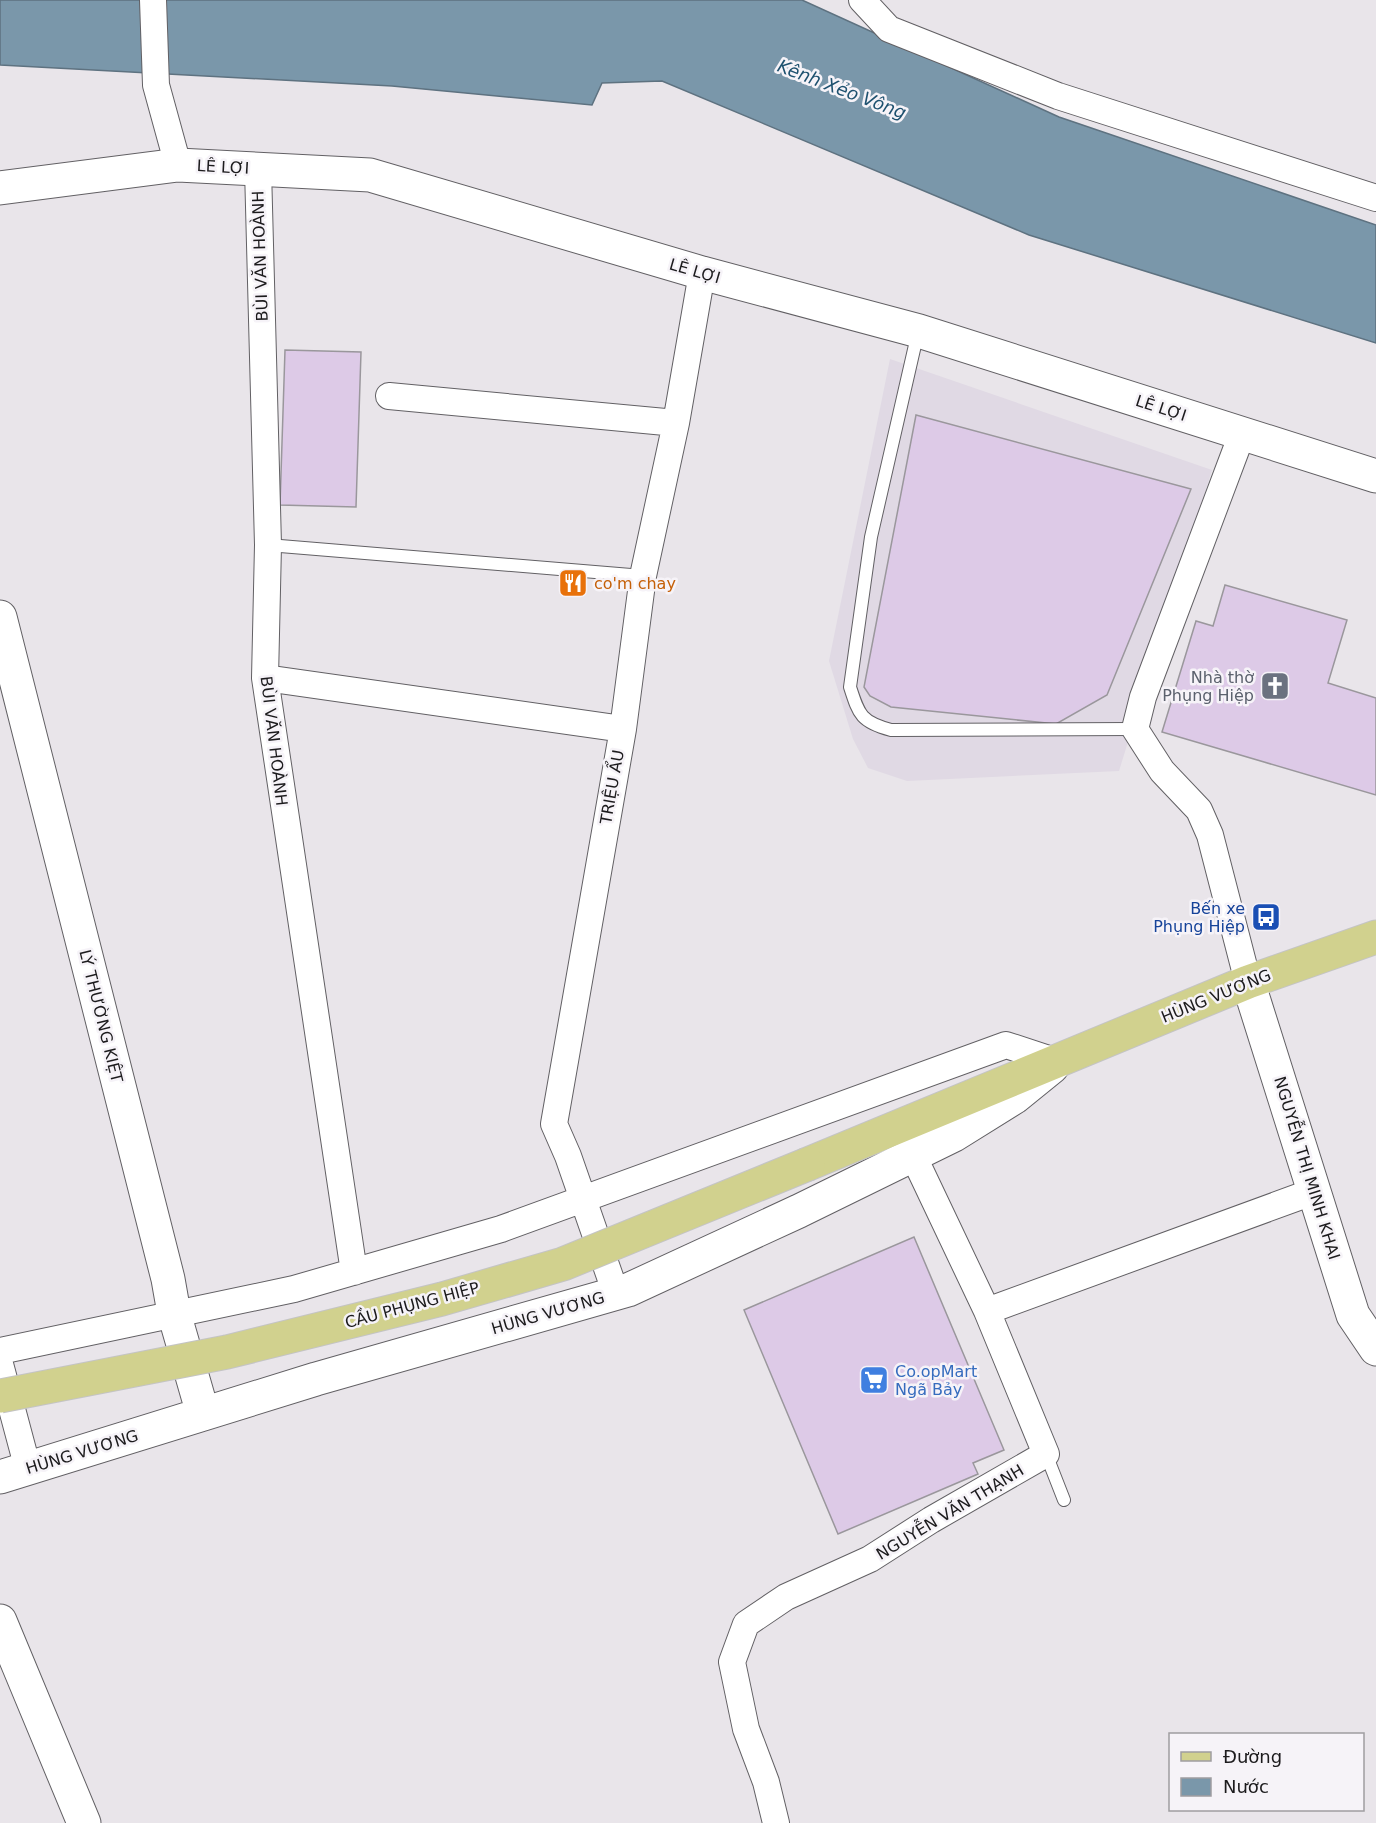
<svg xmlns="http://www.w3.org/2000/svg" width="1376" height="1823" viewBox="0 0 1376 1823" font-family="'DejaVu Sans',sans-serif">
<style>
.built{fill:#e0d9e4}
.water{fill:#7a97aa;stroke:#5e7280;stroke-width:1.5}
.building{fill:#ddcae7;stroke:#9a979c;stroke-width:1.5}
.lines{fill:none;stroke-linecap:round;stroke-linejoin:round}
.lane-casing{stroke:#626064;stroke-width:14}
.street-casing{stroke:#626064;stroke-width:28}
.secondary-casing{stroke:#626064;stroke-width:35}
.primary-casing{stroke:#c4c4c4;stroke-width:35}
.lane{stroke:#fff;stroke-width:12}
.street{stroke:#fff;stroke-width:26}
.secondary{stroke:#fff;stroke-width:33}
.primary{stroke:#d1d18e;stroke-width:33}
.primary-bridge-casing{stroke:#c4c4c4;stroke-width:35;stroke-linecap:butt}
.primary-bridge{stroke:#d1d18e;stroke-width:33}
.labels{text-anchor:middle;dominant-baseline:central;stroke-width:5;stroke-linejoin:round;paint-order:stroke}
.street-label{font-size:16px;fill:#1c1b1d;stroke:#f6f3f8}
.food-label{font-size:16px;fill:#c56008;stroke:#f6f3f8;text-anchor:start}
.worship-label{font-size:16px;fill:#5b616d;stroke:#f6f3f8;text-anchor:end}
.transit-label{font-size:16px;fill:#164399;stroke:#f6f3f8;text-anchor:end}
.shop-label{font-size:16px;fill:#366cbe;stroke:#f6f3f8;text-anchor:start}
.water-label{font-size:18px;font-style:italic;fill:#1e516f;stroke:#f6f3f8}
</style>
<rect width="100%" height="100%" fill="#e9e5ea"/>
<path class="built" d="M 890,359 L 1212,470 L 1119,771 L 907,781 L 868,768 L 853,739 L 829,661 Z"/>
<path class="water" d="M 0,0 L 802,0 L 1059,117 L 1376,225 L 1376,343 L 1029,235 L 662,81 L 602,83 L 592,105 L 392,86 L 0,65 Z"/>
<path class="building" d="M 285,350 L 361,352 L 356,507 L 280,505 Z
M 916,415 L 1191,489 L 1107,695 L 1056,724 L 891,707 L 870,696 L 864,687 Z
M 1225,585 L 1347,620 L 1328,683 L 1376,698 L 1376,795 L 1162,732 L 1196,621 L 1213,626 Z
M 914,1237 L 1004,1450 L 973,1463 L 978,1474 L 838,1534 L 744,1310 Z"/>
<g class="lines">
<g class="lane-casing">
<path id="lane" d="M 918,332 L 871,537 L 850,687 C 859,715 861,722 891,730 L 1135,729
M 268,545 L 643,576
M 1046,1454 L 1064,1500"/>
</g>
<g class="street-casing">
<path id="street" d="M 153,0 L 156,85 L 178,165
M 862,0 L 889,29 L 1058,96 L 1376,198
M 258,169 L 268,545 L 265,678 L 354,1272
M 389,396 L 676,423
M 1242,434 L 1143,697 L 1135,729 L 1162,771 L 1199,810 L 1210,835 L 1248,982
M 265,678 L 623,729
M 616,1294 L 568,1156 L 554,1124 L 623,729 L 643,576 L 676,423 L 702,273
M 987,1311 L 1315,1191
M 0,1351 L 294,1289 L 501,1229 L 1006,1045 L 1058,1062
M 0,1364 L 28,1469
M 776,1823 L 766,1782 L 746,1729 L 732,1662 L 746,1624 L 786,1597 L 870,1559 L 931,1520 L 1046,1454 L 987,1311 L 912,1153"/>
</g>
<g class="secondary-casing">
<path id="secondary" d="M 0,188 L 178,165 L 370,175 L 702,273 L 919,331 L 1376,476
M 0,617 L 168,1279 L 174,1313 L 203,1414
M 1248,982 L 1353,1315 L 1376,1349
M 0,1477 L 316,1379 L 628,1290 L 799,1211 L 954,1135 L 1015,1097 L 1052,1067
M 0,1621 L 84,1823"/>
</g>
<g class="primary-casing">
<path id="primary" d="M 808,1164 L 1248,982 L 1376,937"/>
</g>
<use href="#lane" class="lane"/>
<use href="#street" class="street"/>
<use href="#secondary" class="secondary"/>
<use href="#primary" class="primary"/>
<g class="primary-bridge-casing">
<path id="primary-bridge" d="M 0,1396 L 227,1352 L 442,1299 L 563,1264 L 808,1164"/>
</g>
<use href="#primary-bridge" class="primary-bridge"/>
</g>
<defs>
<g id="restaurant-square" transform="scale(1.5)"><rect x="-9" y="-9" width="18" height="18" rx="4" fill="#e8710a" stroke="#f6f3f8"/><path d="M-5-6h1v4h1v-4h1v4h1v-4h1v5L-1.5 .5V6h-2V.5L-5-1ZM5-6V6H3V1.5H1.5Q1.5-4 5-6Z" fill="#fff"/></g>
<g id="church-square" transform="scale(1.5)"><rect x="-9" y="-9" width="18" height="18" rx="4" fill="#6b7280" stroke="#f6f3f8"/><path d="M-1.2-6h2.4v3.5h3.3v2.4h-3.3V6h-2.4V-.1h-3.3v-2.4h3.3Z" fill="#fff"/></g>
<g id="bus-square" transform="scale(1.5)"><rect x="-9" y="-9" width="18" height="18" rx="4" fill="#1a4fb4" stroke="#f6f3f8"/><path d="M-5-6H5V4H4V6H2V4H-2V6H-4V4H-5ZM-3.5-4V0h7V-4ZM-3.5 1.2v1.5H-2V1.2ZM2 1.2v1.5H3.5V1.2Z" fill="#fff"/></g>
<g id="supermarket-square" transform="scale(1.5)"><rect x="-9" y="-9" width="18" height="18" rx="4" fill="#3f7fe0" stroke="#f6f3f8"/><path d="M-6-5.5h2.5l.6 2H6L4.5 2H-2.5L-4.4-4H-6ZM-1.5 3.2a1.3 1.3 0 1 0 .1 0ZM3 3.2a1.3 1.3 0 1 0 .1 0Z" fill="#fff"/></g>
</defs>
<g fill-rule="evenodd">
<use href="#restaurant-square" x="573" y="583"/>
<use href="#church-square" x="1275" y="686"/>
<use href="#bus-square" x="1266" y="917"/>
<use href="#supermarket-square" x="874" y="1380"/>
</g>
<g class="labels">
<g class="street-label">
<text transform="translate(223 167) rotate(3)">LÊ LỢI</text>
<text transform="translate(260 256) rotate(-92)">BÙI VĂN HOÀNH</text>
<text transform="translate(695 271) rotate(16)">LÊ LỢI</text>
<text transform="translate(1161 408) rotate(18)">LÊ LỢI</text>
<text transform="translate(274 741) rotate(83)">BÙI VĂN HOÀNH</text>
<text transform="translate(612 787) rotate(-80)">TRIỆU ẨU</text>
<text transform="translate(1216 996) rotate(-22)">HÙNG VƯƠNG</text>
<text transform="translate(101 1016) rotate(76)">LÝ THƯỜNG KIỆT</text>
<text transform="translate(1307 1168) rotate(73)">NGUYỄN THỊ MINH KHAI</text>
<text transform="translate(412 1305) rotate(-15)">CẦU PHỤNG HIỆP</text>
<text transform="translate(548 1313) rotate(-16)">HÙNG VƯƠNG</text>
<text transform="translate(82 1452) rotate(-17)">HÙNG VƯƠNG</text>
<text transform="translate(950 1512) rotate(-31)">NGUYỄN VĂN THẠNH</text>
</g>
<g class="food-label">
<text x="594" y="583">co'm chay</text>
</g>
<g class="worship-label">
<text x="1254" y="677">Nhà thờ<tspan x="1254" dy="18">Phụng Hiệp</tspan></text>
</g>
<g class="transit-label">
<text x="1245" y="908">Bến xe<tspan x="1245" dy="18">Phụng Hiệp</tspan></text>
</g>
<g class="shop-label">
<text x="895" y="1371">Co.opMart<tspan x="895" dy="18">Ngã Bảy</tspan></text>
</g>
<g class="water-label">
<text transform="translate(842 89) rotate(21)">Kênh Xẻo Vông</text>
</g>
</g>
<rect x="1169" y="1733" width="195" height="78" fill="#f6f3f8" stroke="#9f9da0" stroke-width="1.5"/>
<rect x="1181" y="1752" width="30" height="9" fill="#d1d18e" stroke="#9f9da0" stroke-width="1.5"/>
<text x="1223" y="1763" font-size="18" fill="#1c1b1d">Đường</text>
<rect x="1181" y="1778" width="30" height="18" fill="#7a97aa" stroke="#9f9da0" stroke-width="1.5"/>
<text x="1223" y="1793" font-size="18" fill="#1c1b1d">Nước</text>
</svg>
